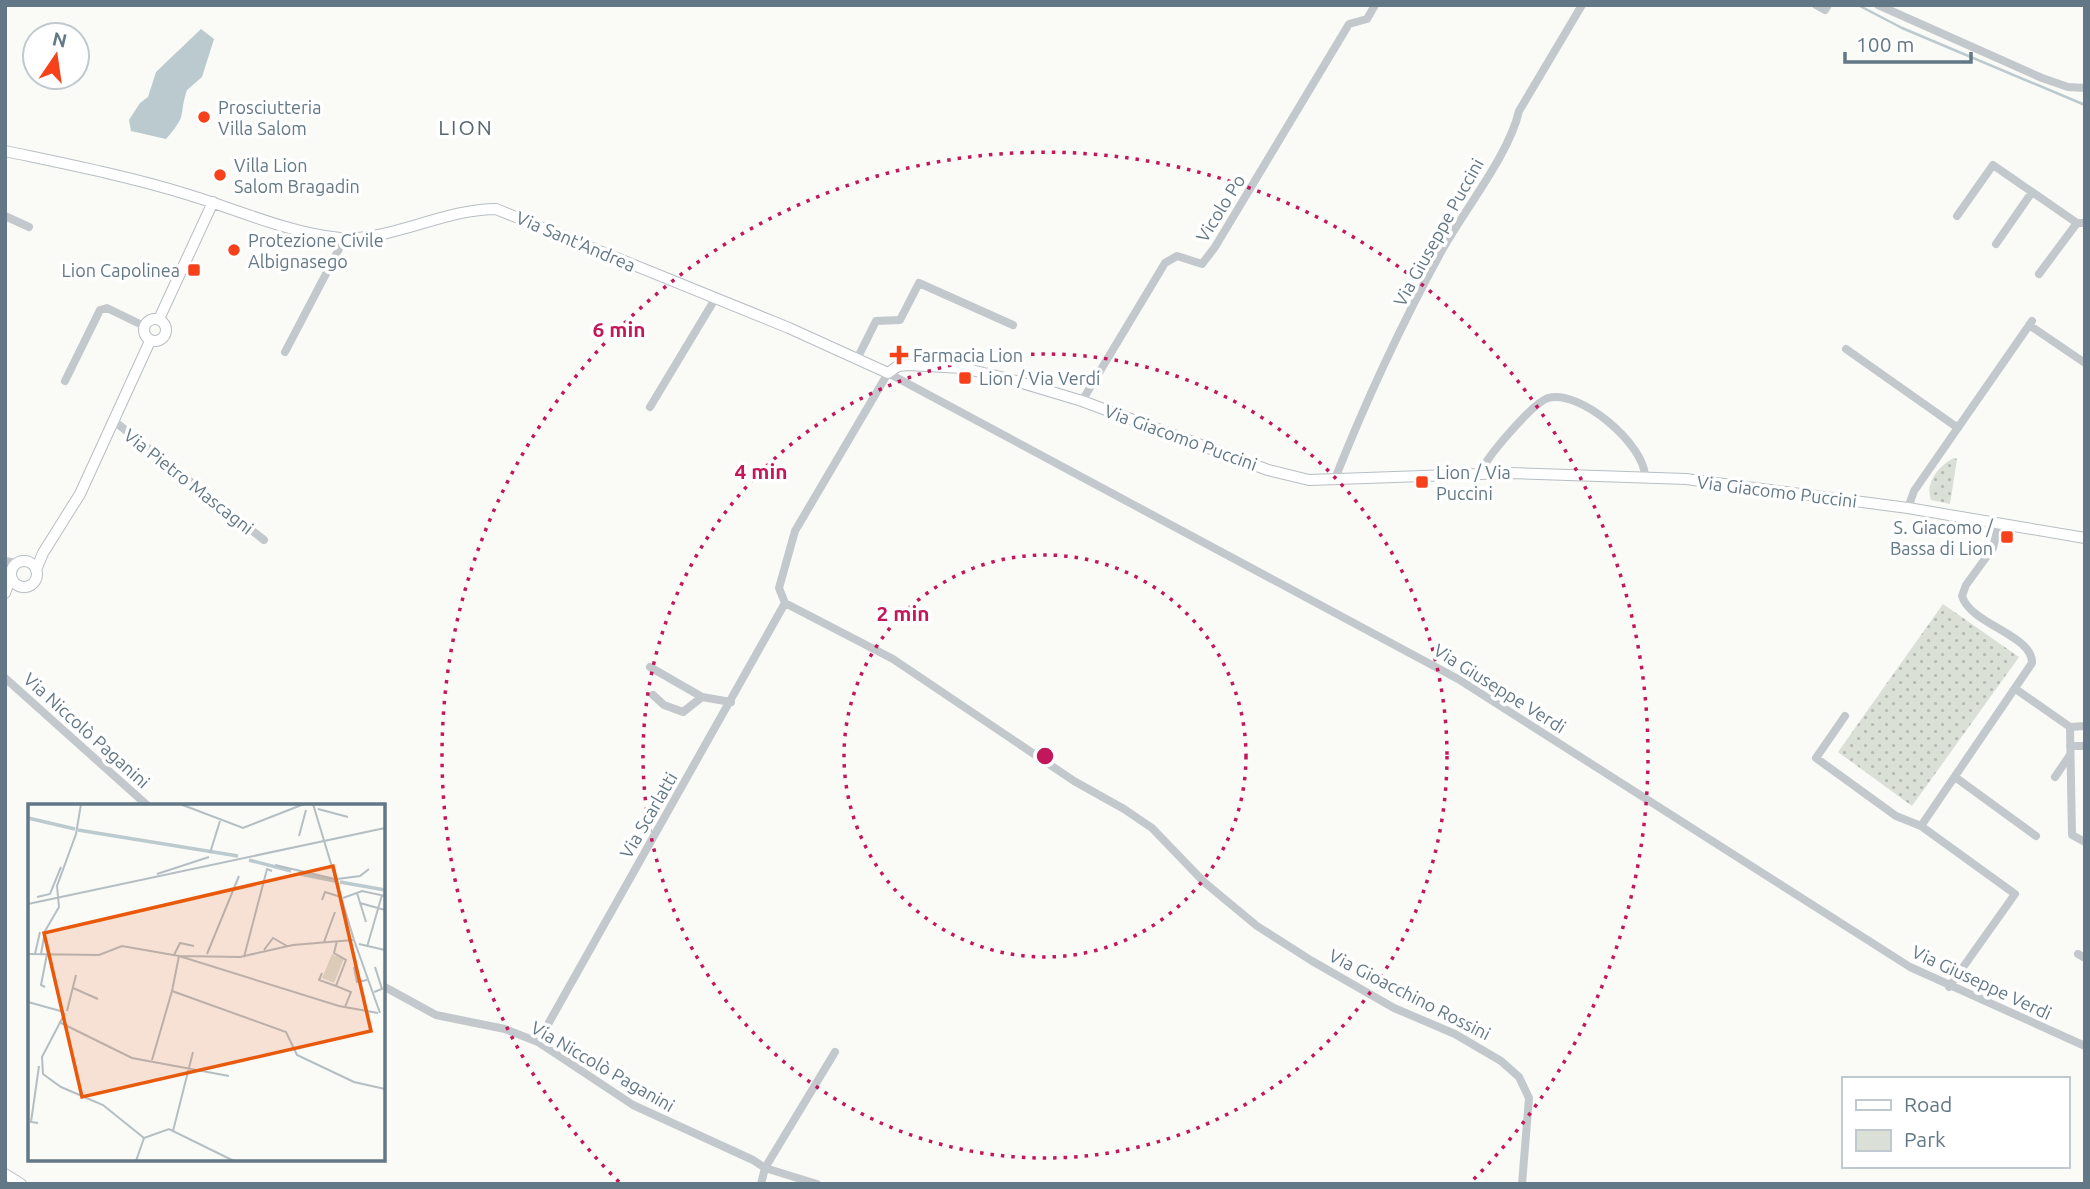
<svg xmlns="http://www.w3.org/2000/svg" width="2090" height="1189" viewBox="0 0 2090 1189" font-family="Ubuntu,sans-serif">
<style>
.green{fill:url(#green-dots)}
.water{fill:#bbcace}
.lines{fill:none;stroke-linecap:round;stroke-linejoin:round}
.stream{stroke:#bbcace;stroke-width:2.5}
.secondary-casing{stroke:#b7bec3;stroke-width:12}
.street{stroke:#c2c8cc;stroke-width:8}
.secondary{stroke:#fff;stroke-width:10}
.ring{fill:none;stroke:#c2185b;stroke-width:3.5;stroke-dasharray:3.5 7}
.poi-dot{fill:#f6411b;stroke:#fff;stroke-width:2.5}
.labels{text-anchor:middle;dominant-baseline:central;stroke-width:7;stroke-linejoin:round;paint-order:stroke}
.poi-label{font-size:18px;fill:#627886;stroke:#fff;text-anchor:start}
.street-label{font-size:18px;fill:#627886;stroke:#fff}
.quarter-label{font-size:21px;letter-spacing:2px;fill:#546570;stroke:#fff}
.inset-river{fill:none;stroke:#bbcace;stroke-width:3.5}
.inset-road{fill:none;stroke:#b4bec3;stroke-width:2}
.view{fill:#e8590c;fill-opacity:0.15;stroke:#e8590c;stroke-width:3.5}
.inset-edge{fill:none;stroke:#627886;stroke-width:3.5}
.centre{fill:#c2185b;stroke:#fff;stroke-width:3.5}
.ring-label{font-size:21px;text-anchor:middle;font-weight:bold;fill:#c2185b;stroke:#fff;stroke-width:7;stroke-linejoin:round;paint-order:stroke}
</style>
<defs>
<pattern id="green-dots" width="8" height="8" patternUnits="userSpaceOnUse" patternTransform="scale(1.75)"><rect width="8" height="8" fill="#dae0d6"/><path d="M2 2h.1M6 6h.1" fill="none" stroke="#b4bab3" stroke-width="1.8" stroke-linecap="round"/></pattern>
</defs>
<rect width="100%" height="100%" fill="#fafaf7"/>
<path class="green" d="M 1954,458 L 1957,459 L 1950,504 L 1931,500 C 1925,483 1938,466 1954,458 Z
M 1943,604 L 2019,657 L 1912,806 L 1838,752 Z"/>
<path class="water" d="M 201,29 L 214,39 L 202,77 L 187,90 C 178,116 189,113 166,139 L 131,131 L 129,120 L 140,103 L 148,97 L 156,72 Z"/>
<g class="lines">
<path class="stream" d="M 1858,5 L 1902,28 L 2085,105"/>
<g class="secondary-casing">
<path id="secondary" d="M 5,151 C 66,164 127,176 186,194 C 236,209 288,233 340,238 C 388,242 444,209 496,209 L 789,328 L 888,373 L 898,366 L 908,365 L 963,368 L 1009,379 L 1082,401 L 1268,470 L 1309,480 L 1509,473 L 1686,479 L 1908,508 L 2085,538
M144 330a11 11 0 1 1 22 0a11 11 0 1 1-22 0Z
M 159,319 L 213,202
M11 574a13 13 0 1 1 26 0a13 13 0 1 1-26 0Z
M 36,570 L 43,553 L 80,494 L 150,341
M 5,593 L 11,577
M 5,1174 L 21,1184"/>
</g>
<path class="street" d="M 1816,5 L 1825,10 L 1828,5
M 1878,5 L 2042,78 L 2068,87 L 2085,88
M 5,216 L 29,227
M 1957,216 L 1993,165 L 2077,223 L 2085,223
M 1996,244 L 2032,192
M 2039,274 L 2077,223
M 2029,325 L 2085,363
M 1846,349 L 1958,428
M 285,352 L 339,249 L 342,238
M 857,359 L 876,321 L 900,320 L 919,283 L 1013,325
M 65,381 L 100,310 L 107,308 L 144,326
M 1082,401 L 1165,263 L 1177,256 L 1202,264 L 1215,247 L 1349,24 L 1367,19 L 1375,5
M 650,407 L 715,299
M 114,421 L 264,540
M 1480,474 C 1485,458 1533,403 1548,398 C 1580,389 1644,444 1645,476
M 1334,481 C 1365,403 1401,325 1441,252 C 1464,210 1509,155 1519,111 L 1582,5
M 1908,508 L 1914,491 L 2032,321
M 5,561 L 17,563
M 650,667 L 702,697 L 731,702
M 5,678 L 148,806
M 2017,690 L 2070,727 L 2085,726
M 653,695 L 664,705 L 683,712 L 702,697
M 1845,716 L 1816,758 L 1896,816 L 1921,826
M 2070,727 L 2072,835 L 2085,842
M 2070,746 L 2085,746
M 1955,777 L 2036,836
M 2055,777 L 2070,755
M 2078,954 L 2085,958
M 383,986 L 436,1015 L 505,1029 L 538,1042 L 633,1105 L 753,1160 L 765,1168 L 817,1184
M 1949,987 L 2015,894 L 1921,826 L 2032,663 C 2033,635 1970,624 1962,596 L 1966,585 L 1993,548 L 1999,523
M 538,1042 L 785,603
M 761,1184 L 765,1168 L 835,1052
M 1522,1184 L 1529,1098 L 1519,1077 L 1501,1061 L 1455,1034 L 1394,1008 L 1312,961 L 1257,926 L 1204,882 L 1152,828 L 1124,809 L 1074,781 L 893,659 L 785,603 L 779,588 L 795,531 L 888,373 L 1458,679 L 1910,967 L 2085,1046"/>
<use href="#secondary" class="secondary"/>
</g>
<g class="ring">
<circle cx="1045" cy="756" r="201"/>
<circle cx="1045" cy="756" r="402"/>
<path d="M619 1182A603 603 0 1 1 1471 1182"/>
</g>
<g class="poi-dot">
<circle cx="204" cy="117" r="7"/>
<circle cx="220" cy="175" r="7"/>
<circle cx="234" cy="250" r="7"/>
<rect x="187" y="263" width="14" height="14" rx="3.5"/>
<path d="M895.5 344.5h7v7h7v7h-7v7h-7v-7h-7v-7h7z"/>
<rect x="958" y="371" width="14" height="14" rx="3.5"/>
<rect x="1415" y="475" width="14" height="14" rx="3.5"/>
<rect x="2000" y="530" width="14" height="14" rx="3.5"/>
</g>
<g class="labels">
<g class="poi-label">
<text x="218" y="107">Prosciutteria<tspan x="218" dy="21">Villa Salom</tspan></text>
<text x="234" y="165">Villa Lion<tspan x="234" dy="21">Salom Bragadin</tspan></text>
<text x="248" y="240">Protezione Civile<tspan x="248" dy="21">Albignasego</tspan></text>
<text x="180" y="270" text-anchor="end">Lion Capolinea</text>
<text x="913" y="355">Farmacia Lion</text>
<text x="979" y="378">Lion / Via Verdi</text>
<text x="1436" y="472">Lion / Via<tspan x="1436" dy="21">Puccini</tspan></text>
<text x="1993" y="527" text-anchor="end">S. Giacomo /<tspan x="1993" dy="21">Bassa di Lion</tspan></text>
</g>
<g class="street-label">
<text transform="translate(1220 208) rotate(-58)">Vicolo Po</text>
<text transform="translate(1438 232) rotate(-61)">Via Giuseppe Puccini</text>
<text transform="translate(576 241) rotate(23)">Via Sant'Andrea</text>
<text transform="translate(1181 437) rotate(20)">Via Giacomo Puccini</text>
<text transform="translate(189 481) rotate(38)">Via Pietro Mascagni</text>
<text transform="translate(1777 491) rotate(7)">Via Giacomo Puccini</text>
<text transform="translate(1500 688) rotate(32)">Via Giuseppe Verdi</text>
<text transform="translate(87 730) rotate(42)">Via Niccolò Paganini</text>
<text transform="translate(648 815) rotate(-60)">Via Scarlatti</text>
<text transform="translate(1982 982) rotate(25)">Via Giuseppe Verdi</text>
<text transform="translate(1410 994) rotate(27)">Via Gioacchino Rossini</text>
<text transform="translate(603 1066) rotate(30)">Via Niccolò Paganini</text>
</g>
<g class="quarter-label">
<text x="466" y="127">LION</text>
</g>
</g>
<g transform="translate(28 804)">
<rect width="357" height="357" fill="#fafaf7"/>
<path d="M 304,150 L 316,155 L 306,179 L 294,174 Z" fill="#dae0d6"/>
<path class="inset-river" d="M 0,14 L 47,25M 50,26 L 210,52M 221,56 L 263,67M 272,70 L 307,77M 312,78 L 357,86"/>
<path class="inset-road" d="M 152,0 L 215,24 L 276,0M 285,0 L 326,136M 290,5 L 320,13M 271,32 L 278,6M 182,49 L 192,17M 247,61 L 307,75M 129,70 L 181,53M 309,75 L 332,72 L 341,65M 329,89 L 338,118M 9,93 L 22,90 L 33,63M 315,94 L 334,87 L 357,92M 294,96 L 297,88 L 313,93M 332,99 L 357,106M 0,100 L 357,24M 326,136 L 352,209M 309,137 L 306,149 L 318,156 L 308,182 L 323,188 L 317,203M 296,138 L 307,108M 331,140 L 357,146M 339,143 L 354,91M 236,146 L 245,134 L 259,142M 0,150 L 71,151 L 94,142 L 151,152 L 311,202 L 350,209M 7,150 L 12,128M 13,150 L 17,127 L 31,103 L 29,82 L 48,30 L 53,0M 179,150 L 211,72M 146,151 L 152,139 L 166,142M 151,152 L 144,187 L 258,228 L 269,251 L 326,278 L 357,285M 151,152 L 212,153 L 265,141 L 325,136M 216,153 L 239,65 L 244,67M 326,163 L 329,178 L 339,176M 294,169 L 291,176 L 308,182M 17,183 L 13,181 L 19,150M 45,184 L 70,195M 346,188 L 354,185 L 347,163M 0,198 L 36,208M 39,207 L 48,171M 37,209 L 14,253 L 15,270 L 33,283 L 75,301 L 116,334M 31,218 L 104,254 L 201,272M 124,256 L 144,187M 10,319 L 3,318 L 11,262M 145,327 L 165,248M 116,334 L 141,325 L 206,357M 108,357 L 116,334"/>
<path class="view" d="M 305,62 L 343,227 L 54,293 L 16,129 Z"/>
<rect width="357" height="357" class="inset-edge"/>
</g>
<circle cx="1045" cy="756" r="10" class="centre"/>
<g class="ring-label">
<text x="619" y="337">6 min</text>
<text x="761" y="479">4 min</text>
<text x="903" y="621">2 min</text>
</g>
<rect width="2090" height="1189" fill="none" stroke="#627886" stroke-width="14"/>
<rect x="1842" y="1077" width="228" height="91" fill="#ffffff" stroke="#c0c9cf" stroke-width="2"/>
<rect x="1856" y="1100" width="35" height="10" fill="#ffffff" stroke="#c0c9cf" stroke-width="2"/>
<text x="1904" y="1112" font-size="21" fill="#627886">Road</text>
<rect x="1856" y="1130" width="35" height="21" fill="#dae0d6" stroke="#c0c9cf" stroke-width="2"/>
<text x="1904" y="1147" font-size="21" fill="#627886">Park</text>
<g transform="translate(56 56) rotate(13)"><circle r="33" fill="#ffffff" stroke="#c0c9cf" stroke-width="2"/>
<path d="M0-5L12 26L0 18L-12 26Z" fill="#f6411b"/>
<text y="-10" font-size="19" font-weight="bold" text-anchor="middle" fill="#627886">N</text>
</g>
<path d="M1845 52v10h126v-10" fill="none" stroke="#627886" stroke-width="3.5"/>
<text x="1856" y="52" font-size="21" fill="#627886" stroke="#ffffff" stroke-width="5" paint-order="stroke">100 m</text>
</svg>
